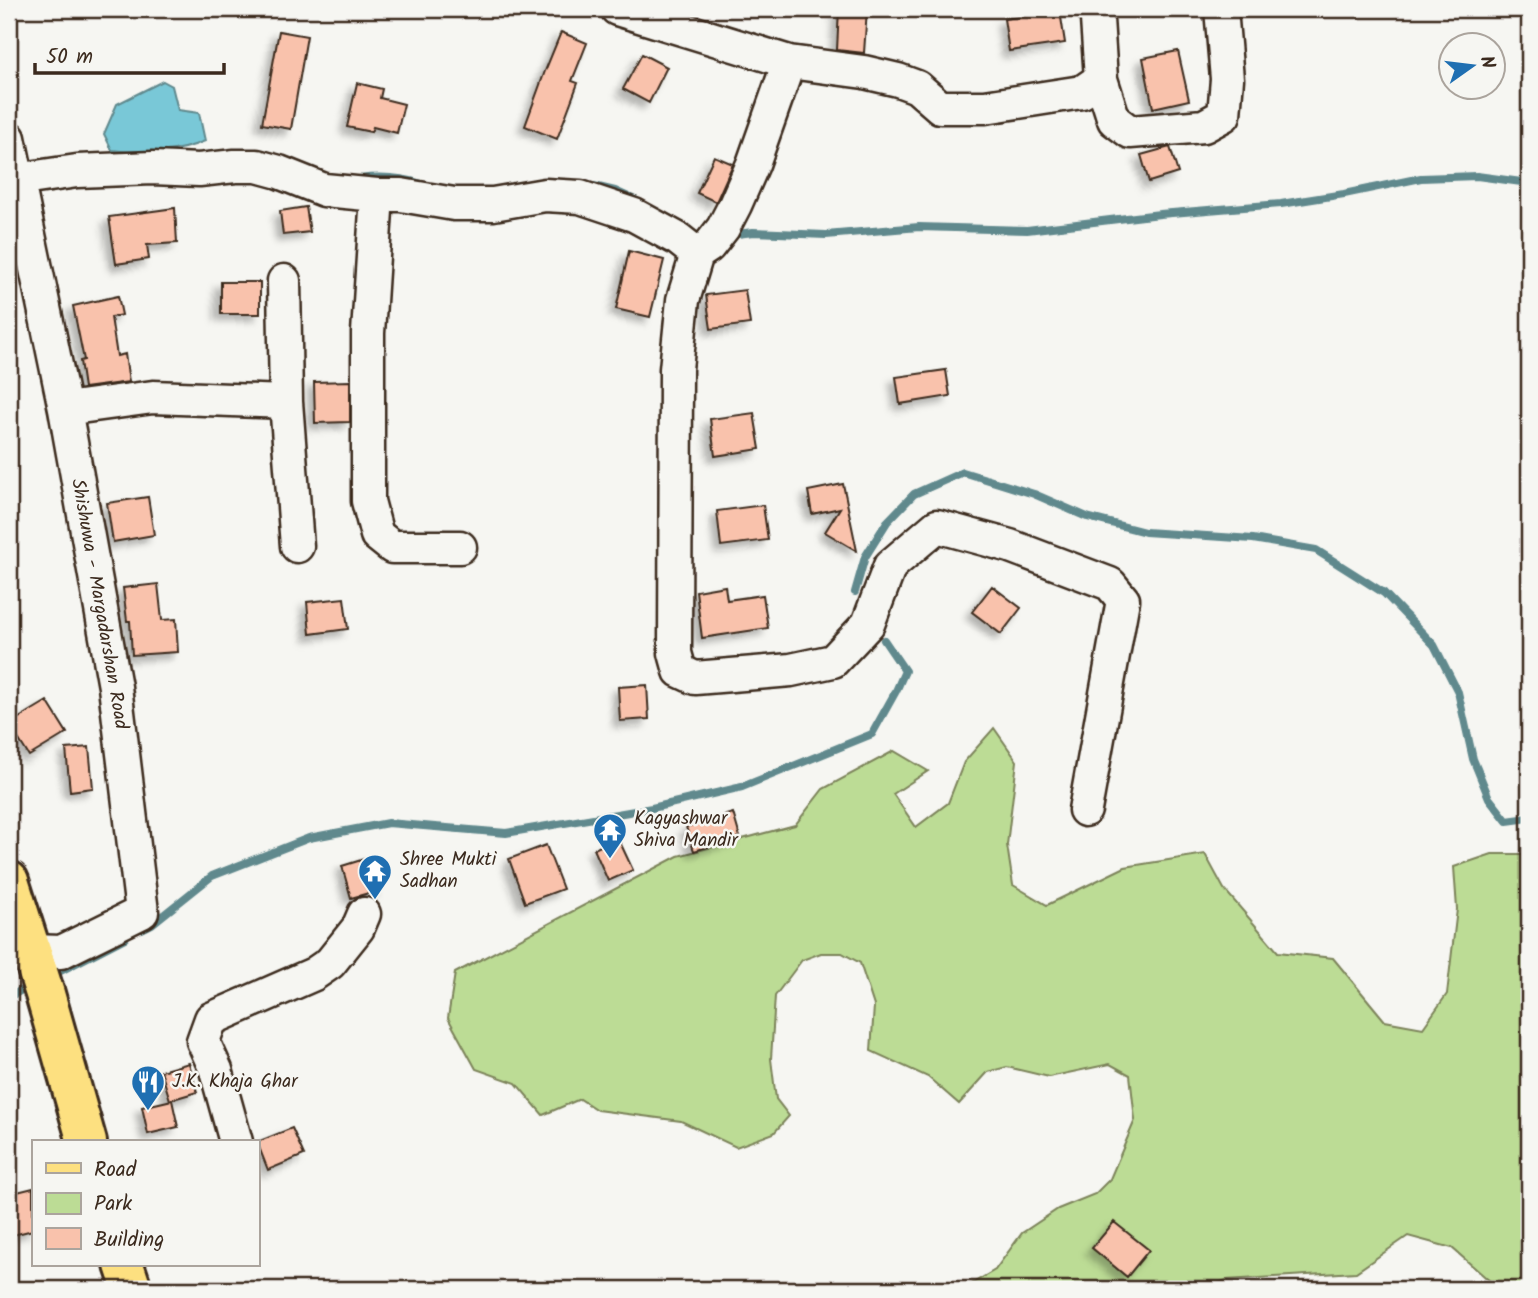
<svg xmlns="http://www.w3.org/2000/svg" width="1538" height="1298" viewBox="0 0 1538 1298" font-family="Kalam,sans-serif">
<style>
.green{fill:#bcdc95;stroke:#7c835a;stroke-width:2}
.water{fill:#79c8d7;stroke:#60898d;stroke-width:2}
.lines{fill:none;stroke-linecap:round;stroke-linejoin:round}
.stream{stroke:#60898d;stroke-width:8}
.building{fill:#f9c2ac;stroke:#3b2a1e;stroke-width:2;filter:url(#shadow)}
.minor-casing{stroke:#3b2a1e;stroke-width:37}
.major-casing{stroke:#3b2a1e;stroke-width:44}
.minor{stroke:#f6f6f2;stroke-width:32}
.major{stroke:#fde080;stroke-width:38}
.labels{text-anchor:middle;dominant-baseline:central;stroke-width:5;stroke-linejoin:round;paint-order:stroke}
.street-label{font-size:19px;fill:#3b2a1e;stroke:#f6f6f2}
.poi-label{font-size:19px;fill:#3b2a1e;stroke:#f6f6f2;text-anchor:start}
</style>
<defs>
<filter id="shadow"><feDropShadow dx="-6" dy="6" stdDeviation="3.5" flood-color="#0004"/></filter>
</defs>
<rect width="100%" height="100%" fill="#f6f6f2"/>
<filter id="ink" filterUnits="userSpaceOnUse"><feTurbulence type="fractalNoise" baseFrequency=".0143" numOctaves="2"/><feDisplacementMap in="SourceGraphic" scale="14" xChannelSelector="R" yChannelSelector="G"/><feConvolveMatrix kernelMatrix="1 2 1 2 8 2 1 2 1" color-interpolation-filters="sRGB"/></filter>
<g filter="url(#ink)">
<path class="green" d="M 994,728 L 1017,761 L 1007,845 L 1013,885 L 1047,905 L 1125,867 L 1205,854 L 1224,889 L 1278,952 L 1333,958 L 1385,1021 L 1423,1028 L 1447,994 L 1457,909 L 1454,867 L 1492,854 L 1529,854 L 1529,1289 L 1499,1289 L 1452,1248 L 1408,1236 L 1356,1272 L 1226,1280 L 1202,1289 L 963,1289 L 995,1270 L 1022,1233 L 1058,1209 L 1095,1194 L 1110,1179 L 1135,1120 L 1130,1075 L 1110,1064 L 1049,1077 L 1007,1067 L 988,1072 L 959,1104 L 928,1077 L 871,1051 L 874,1006 L 860,963 L 842,953 L 821,953 L 802,960 L 775,996 L 771,1059 L 776,1099 L 789,1116 L 774,1133 L 736,1147 L 681,1121 L 597,1110 L 580,1099 L 543,1115 L 516,1083 L 476,1069 L 448,1018 L 455,973 L 678,856 L 795,825 L 823,789 L 894,751 L 928,771 L 893,794 L 916,827 L 948,803 L 964,762 Z"/>
<path class="water" d="M 163,81 L 172,86 L 178,110 L 199,113 L 205,141 C 175,154 144,154 112,150 L 104,134 L 117,104 Z"/>
<g class="lines">
<path class="stream" d="M 359,179 C 381,176 400,177 422,184
M 594,186 L 615,191 L 637,201
M 730,235 L 753,232 L 826,235 L 919,227 L 1027,230 L 1160,214 L 1281,204 L 1344,194 L 1421,178 L 1477,176 L 1529,183
M 855,592 L 865,557 L 887,522 L 914,494 L 963,472 L 1034,494 L 1087,517 L 1145,532 L 1253,539 L 1316,550 L 1384,593 L 1434,645 L 1458,692 L 1473,759 L 1489,798 L 1507,821 L 1529,818
M 142,929 L 152,924 L 212,876 L 309,838 L 388,823 L 506,833 L 652,808 L 742,787 L 872,734 L 896,691 L 905,671 L 884,640
M 49,977 L 125,938
M 9,997 L 31,985"/>
</g>
<path class="building" d="M 839,9 L 867,9 L 864,53 L 837,50 Z
M 1060,11 L 1065,43 L 1009,51 L 1004,19 Z
M 279,31 L 307,36 L 291,129 L 262,124 Z
M 561,32 L 587,43 L 572,81 L 578,83 L 557,139 L 525,126 L 545,71 Z
M 1178,51 L 1189,100 L 1153,108 L 1143,58 Z
M 642,54 L 667,67 L 649,103 L 623,89 Z
M 357,83 L 382,89 L 380,98 L 404,104 L 397,133 L 373,127 L 371,132 L 347,127 Z
M 1170,147 L 1178,173 L 1149,182 L 1141,155 Z
M 714,156 L 733,164 L 716,202 L 697,193 Z
M 306,207 L 310,232 L 283,235 L 280,211 Z
M 175,208 L 177,243 L 147,245 L 149,259 L 116,264 L 109,217 Z
M 629,251 L 664,260 L 650,317 L 616,309 Z
M 221,282 L 260,282 L 260,314 L 221,314 Z
M 745,290 L 750,324 L 711,329 L 706,295 Z
M 118,296 L 122,315 L 111,317 L 117,356 L 125,354 L 129,382 L 84,388 L 80,361 L 84,360 L 73,306 Z
M 946,370 L 950,396 L 900,404 L 896,377 Z
M 350,381 L 350,422 L 315,423 L 314,382 Z
M 754,413 L 760,449 L 715,456 L 710,419 Z
M 843,484 L 846,498 L 857,551 L 825,532 L 840,508 L 812,514 L 808,491 Z
M 148,497 L 154,535 L 113,542 L 107,503 Z
M 763,505 L 768,540 L 721,546 L 717,511 Z
M 158,584 L 162,620 L 176,619 L 178,652 L 132,655 L 130,621 L 127,621 L 123,588 Z
M 725,586 L 727,600 L 763,595 L 768,628 L 702,638 L 696,591 Z
M 992,586 L 1021,608 L 1001,634 L 972,612 Z
M 344,598 L 348,629 L 310,634 L 307,602 Z
M 647,685 L 649,719 L 620,721 L 618,687 Z
M 47,701 L 67,733 L 29,756 L 9,724 Z
M 89,747 L 93,788 L 70,791 L 66,749 Z
M 733,813 L 740,837 L 694,851 L 686,827 Z
M 618,838 L 633,870 L 608,881 L 594,849 Z
M 546,845 L 563,889 L 525,903 L 509,859 Z
M 374,856 L 383,889 L 351,898 L 342,866 Z
M 189,1063 L 197,1092 L 170,1100 L 161,1071 Z
M 172,1100 L 178,1127 L 148,1134 L 142,1107 Z
M 292,1128 L 304,1155 L 268,1170 L 257,1142 Z
M 33,1188 L 33,1230 L 9,1236 L 9,1194 Z
M 1114,1222 L 1149,1250 L 1127,1277 L 1092,1248 Z"/>
<g class="lines">
<g class="minor-casing">
<path id="minor" d="M 617,9 L 789,62 L 864,72 L 898,80 L 917,87 L 940,107 L 985,107 L 1082,92 L 1101,79
M 1095,9 L 1097,19 L 1101,79 L 1114,120 L 1130,132 L 1204,126 L 1224,115 L 1227,79 L 1221,9
M 789,62 L 753,164 L 735,205 L 723,228 L 709,246 L 697,254 L 683,300 L 676,369 L 675,653 L 680,671 L 695,678 L 791,670 L 833,661 L 868,624 L 890,566 L 937,526 L 1010,546 L 1110,584 L 1123,600 L 1085,810
M 9,138 L 65,409 L 115,687 L 142,912 L 61,952 L 31,951
M 9,181 L 77,171 L 153,168 L 199,170 L 235,166 L 257,166 L 279,172 L 324,190 L 377,195 L 401,195 L 454,204 L 493,204 L 545,195 L 580,197 L 634,215 L 678,239 L 697,254
M 377,195 L 368,333 L 368,501 L 377,535 L 392,547 L 460,547
M 284,281 L 286,402 L 297,546
M 65,409 L 153,397 L 286,402
M 236,1142 L 216,1070 L 203,1041 L 211,1019 L 314,974 L 330,963 L 358,928 L 364,914"/>
</g>
<g class="major-casing">
<path id="major" d="M 9,881 L 45,994 L 87,1142
M 124,1265 L 132,1289"/>
</g>
<use href="#minor" class="minor"/>
<use href="#major" class="major"/>
</g>
</g>
<defs>
<g id="temple-pin" transform="scale(1.75)"><path d="M0 17L-7.5 6A9.5 9.5 0 1 1 7.5 6Z" fill="#1f6fb2" stroke="#f6f6f2"/><path d="M0-6L5-2H3V0L6.5 2.5H4V6H1.5V3h-3V6H-4V2.5H-6.5L-3 0V-2H-5Z" fill="#fff"/></g>
<g id="restaurant-pin" transform="scale(1.75)"><path d="M0 17L-7.5 6A9.5 9.5 0 1 1 7.5 6Z" fill="#1f6fb2" stroke="#f6f6f2"/><path d="M-5-6h1v4h1v-4h1v4h1v-4h1v5L-1.5 .5V6h-2V.5L-5-1ZM5-6V6H3V1.5H1.5Q1.5-4 5-6Z" fill="#fff"/></g>
</defs>
<g fill-rule="evenodd">
<use href="#temple-pin" x="610" y="830"/>
<use href="#temple-pin" x="375" y="871"/>
<use href="#restaurant-pin" x="148" y="1082"/>
</g>
<g class="labels">
<g class="street-label">
<text transform="translate(99 604) rotate(80)">Shishuwa - Margadarshan Road</text>
</g>
<g class="poi-label">
<text x="634" y="819">Kagyashwar<tspan x="634" dy="22">Shiva Mandir</tspan></text>
<text x="400" y="860">Shree Mukti<tspan x="400" dy="22">Sadhan</tspan></text>
<text x="172" y="1082">J.K. Khaja Ghar</text>
</g>
</g>
<rect width="1538" height="1298" fill="none" stroke="#f6f6f2" stroke-width="35"/>
<rect x="18" y="18" width="1503" height="1263" fill="none" stroke="#3b2a1e" stroke-width="2.5" filter="url(#ink)"/>
<rect x="32" y="1140" width="228" height="126" fill="#f6f6f2" stroke="#aba49d" stroke-width="2"/>
<rect x="46" y="1163" width="35" height="10" fill="#fde080" stroke="#aba49d" stroke-width="2"/>
<text x="94" y="1176" font-size="21" fill="#3b2a1e">Road</text>
<rect x="46" y="1193" width="35" height="21" fill="#bcdc95" stroke="#aba49d" stroke-width="2"/>
<text x="94" y="1210" font-size="21" fill="#3b2a1e">Park</text>
<rect x="46" y="1228" width="35" height="21" fill="#f9c2ac" stroke="#aba49d" stroke-width="2"/>
<text x="94" y="1246" font-size="21" fill="#3b2a1e">Building</text>
<g transform="translate(1472 66) rotate(76)"><circle r="33" fill="#f6f6f2" stroke="#aba49d" stroke-width="2"/>
<path d="M0-5L12 26L0 18L-12 26Z" fill="#1f6fb2"/>
<text y="-10" font-size="19" font-weight="bold" text-anchor="middle" fill="#3b2a1e">N</text>
</g>
<path d="M35 63v10h189v-10" fill="none" stroke="#3b2a1e" stroke-width="3.5"/>
<text x="46" y="63" font-size="21" fill="#3b2a1e" stroke="#f6f6f2" stroke-width="5" paint-order="stroke">50 m</text>
</svg>
